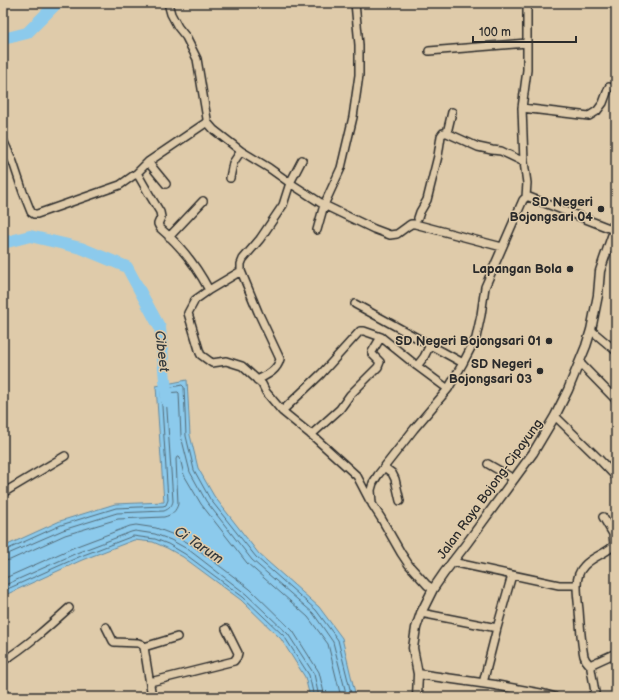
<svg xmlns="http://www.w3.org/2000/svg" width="619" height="700" viewBox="0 0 619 700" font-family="'Balsamiq Sans',sans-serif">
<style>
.water{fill:#8ccaec;stroke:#658a9f}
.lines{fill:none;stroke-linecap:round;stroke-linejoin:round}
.shore{stroke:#526b78;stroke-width:1}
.river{stroke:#8ccaec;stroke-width:12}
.minor-casing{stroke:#2b2b2b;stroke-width:10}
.tertiary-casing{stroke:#2b2b2b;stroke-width:11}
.minor{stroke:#dfcbaa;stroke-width:7}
.tertiary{stroke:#dfcbaa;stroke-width:8}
.poi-dot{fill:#2b2b2b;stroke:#dfcbaa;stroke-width:1.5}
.labels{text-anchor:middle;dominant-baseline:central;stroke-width:3;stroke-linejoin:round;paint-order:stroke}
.poi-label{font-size:13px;font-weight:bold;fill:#2b2b2b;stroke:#dfcbaa;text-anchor:end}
.street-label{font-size:13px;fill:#2b2b2b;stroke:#dfcbaa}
.water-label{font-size:14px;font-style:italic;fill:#353b3e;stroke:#dfcbaa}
</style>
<rect width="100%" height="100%" fill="#dfcbaa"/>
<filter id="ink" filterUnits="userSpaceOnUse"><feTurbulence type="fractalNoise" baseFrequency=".025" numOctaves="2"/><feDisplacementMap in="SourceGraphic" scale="8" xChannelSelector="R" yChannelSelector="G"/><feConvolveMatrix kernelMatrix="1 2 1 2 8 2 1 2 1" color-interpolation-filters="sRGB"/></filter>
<g filter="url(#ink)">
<path class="water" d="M 187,380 L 190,435 L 198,468 L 214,496 L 259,554 L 319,607 L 342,638 L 356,697 L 310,697 L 305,677 L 281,639 L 241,600 L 183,557 L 167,548 L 153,542 L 134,540 L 82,560 L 3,596 L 3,547 L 60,521 L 115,504 L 164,502 L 156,386 Z"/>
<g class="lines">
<path class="shore" d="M 3,550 L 6,550 L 61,525 L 116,508 L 163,506 L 166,505 L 168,500 L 161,391 L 162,389 L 182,385 L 184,387 L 186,436 L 194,470 L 210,499 L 256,557 L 316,610 L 338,640 L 352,697
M 3,555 L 8,554 L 63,530 L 117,513 L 164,511 C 169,509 172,506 173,501 L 166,395 L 167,393 L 178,392 L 179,393 L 181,436 L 190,472 L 206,501 L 252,560 L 313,613 L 333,642 L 347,697
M 3,561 L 10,560 L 65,535 L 118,519 L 164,517 C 172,515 176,511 178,504 L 176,459 L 177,457 L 179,457 L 180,458 L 184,475 L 201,504 L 247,563 L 308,617 L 328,644 L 341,697
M 3,579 L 77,546 L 130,526 L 136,525 L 156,528 L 174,535 L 192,545 L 250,589 L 293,631 L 319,672 L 325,697
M 3,586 L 79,552 L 131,532 L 135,531 L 155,534 L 171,540 L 189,550 L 246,594 L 288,634 L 314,674 L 319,697
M 3,591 L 81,556 L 133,536 L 155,539 L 168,544 L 185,554 L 243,597 L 284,636 L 309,675 L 314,697"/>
<path class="river" d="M 3,39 L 27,33 L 57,3
M 3,243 L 30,236 L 81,248 L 127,267 L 160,328 L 167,401"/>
<g class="minor-casing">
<path id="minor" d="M 168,3 L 171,14 L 178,27 L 186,37 L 197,59 L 207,119 L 207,122 L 214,130 L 241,151 L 269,168 L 290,183 L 324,205 L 374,229 L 390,235 L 397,234 L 408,226 L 411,224 L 415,224 L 502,247
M 429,51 L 527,43
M 522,108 L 589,116 L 597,111 L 603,103 L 609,87
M 447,133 L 452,112
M 3,140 L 13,162 L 23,192 L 31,212 L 34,214 L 37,214 L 120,185 L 137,173 L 148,162 L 207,122
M 148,162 L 166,184
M 137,173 L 149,194 L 160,212 L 161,217 L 158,224 L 160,228 C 180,245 197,267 209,290 L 195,300 L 188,313 L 200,353 L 201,355 L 212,363 L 226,361 L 242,366 L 262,384 L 266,392 L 282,411 L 314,437 L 357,476 L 370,501
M 230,178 L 233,163 L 241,151
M 526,197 L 527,183 L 524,162 L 522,108 L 527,70 L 527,3
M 418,218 L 420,212 L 427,200 L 438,156 L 441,136 L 443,133 L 447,133 L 478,147 L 492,150 L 501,151 L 524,162
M 317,230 L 324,205 L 341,168 L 353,117 L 359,75 L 359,45 L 355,3
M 169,237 L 203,201
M 209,290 L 241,271
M 355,304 L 463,363
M 591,330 L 616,351
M 580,363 L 616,400
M 417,366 L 424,357 L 430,345
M 257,380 C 267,375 277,371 280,359 L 258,312 L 241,271 L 241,264 L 243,259 L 260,239 L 283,205 L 290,183 L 302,160
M 282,411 L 321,374 L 360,331 L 364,331 L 381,337 L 417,366 L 448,389
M 555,416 L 598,458 L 616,477
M 311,435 L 340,409 L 350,395 L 378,367 L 380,362 L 372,354 L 372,352 L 381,337
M 488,464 L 514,479
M 384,467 L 392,473 L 395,479 L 400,501
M 3,493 L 65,456
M 452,562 L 559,585 L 577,585
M 433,589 L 427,585 L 409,565 L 401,553 L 381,518 L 372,504 L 371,490 L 373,483 L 378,475 L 414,429 L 448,389 L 463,363 L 476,338 L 481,315 L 485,287 L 523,200 L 526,197 L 529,197 L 614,230
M 421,613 L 497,628
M 106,627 L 113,641 L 114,642 L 138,643 L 141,644 L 144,647 L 152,697
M 144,647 L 177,637
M 3,661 C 27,646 48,627 69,608
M 592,664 L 589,664 C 587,662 585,660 584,656 C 581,641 580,625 579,610 C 578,602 577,594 577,586 C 577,578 579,571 584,566 C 593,556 606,554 614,545 L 613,534 L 603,517
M 592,664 L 616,653
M 150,682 L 234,661 L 237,657 L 238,653 L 226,629
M 483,683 L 497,628 L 512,575
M 590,697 L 595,692 L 591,669 L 592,664"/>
</g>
<g class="tertiary-casing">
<path id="tertiary" d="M 418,674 L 495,685 L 543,694 L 554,697
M 417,697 L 418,674 L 413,648 L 416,628 L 421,613 L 433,589 L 444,573 L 467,543 L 533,453 L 555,416 L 568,390 L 586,346 L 591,330 L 598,295 L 600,271 L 604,259 L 616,225"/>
</g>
<use href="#minor" class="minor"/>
<use href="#tertiary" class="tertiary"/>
</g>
</g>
<g class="poi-dot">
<circle cx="601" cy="209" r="4"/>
<circle cx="570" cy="269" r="4"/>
<circle cx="549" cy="341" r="4"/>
<circle cx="540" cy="371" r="4"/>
</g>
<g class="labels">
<g class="poi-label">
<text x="593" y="202">SD Negeri<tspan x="593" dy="15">Bojongsari 04</tspan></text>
<text x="562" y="269">Lapangan Bola</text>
<text x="541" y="341">SD Negeri Bojongsari 01</text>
<text x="532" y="364">SD Negeri<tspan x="532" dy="15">Bojongsari 03</tspan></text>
</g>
<g class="street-label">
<text transform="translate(490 489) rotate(-54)">Jalan Raya Bojong-Cipayung</text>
</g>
<g class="water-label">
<text transform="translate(162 351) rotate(83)">Cibeet</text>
<text transform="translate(199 545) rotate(34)">Ci Tarum</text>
</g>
</g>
<rect width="619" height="700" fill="none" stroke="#dfcbaa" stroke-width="16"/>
<rect x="8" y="8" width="603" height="684" fill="none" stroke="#2b2b2b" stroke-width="1.5" filter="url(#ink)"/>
<path d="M473 36v6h103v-6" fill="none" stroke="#2b2b2b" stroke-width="2"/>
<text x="479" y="36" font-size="12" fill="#2b2b2b" stroke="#dfcbaa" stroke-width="3" paint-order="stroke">100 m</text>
</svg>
